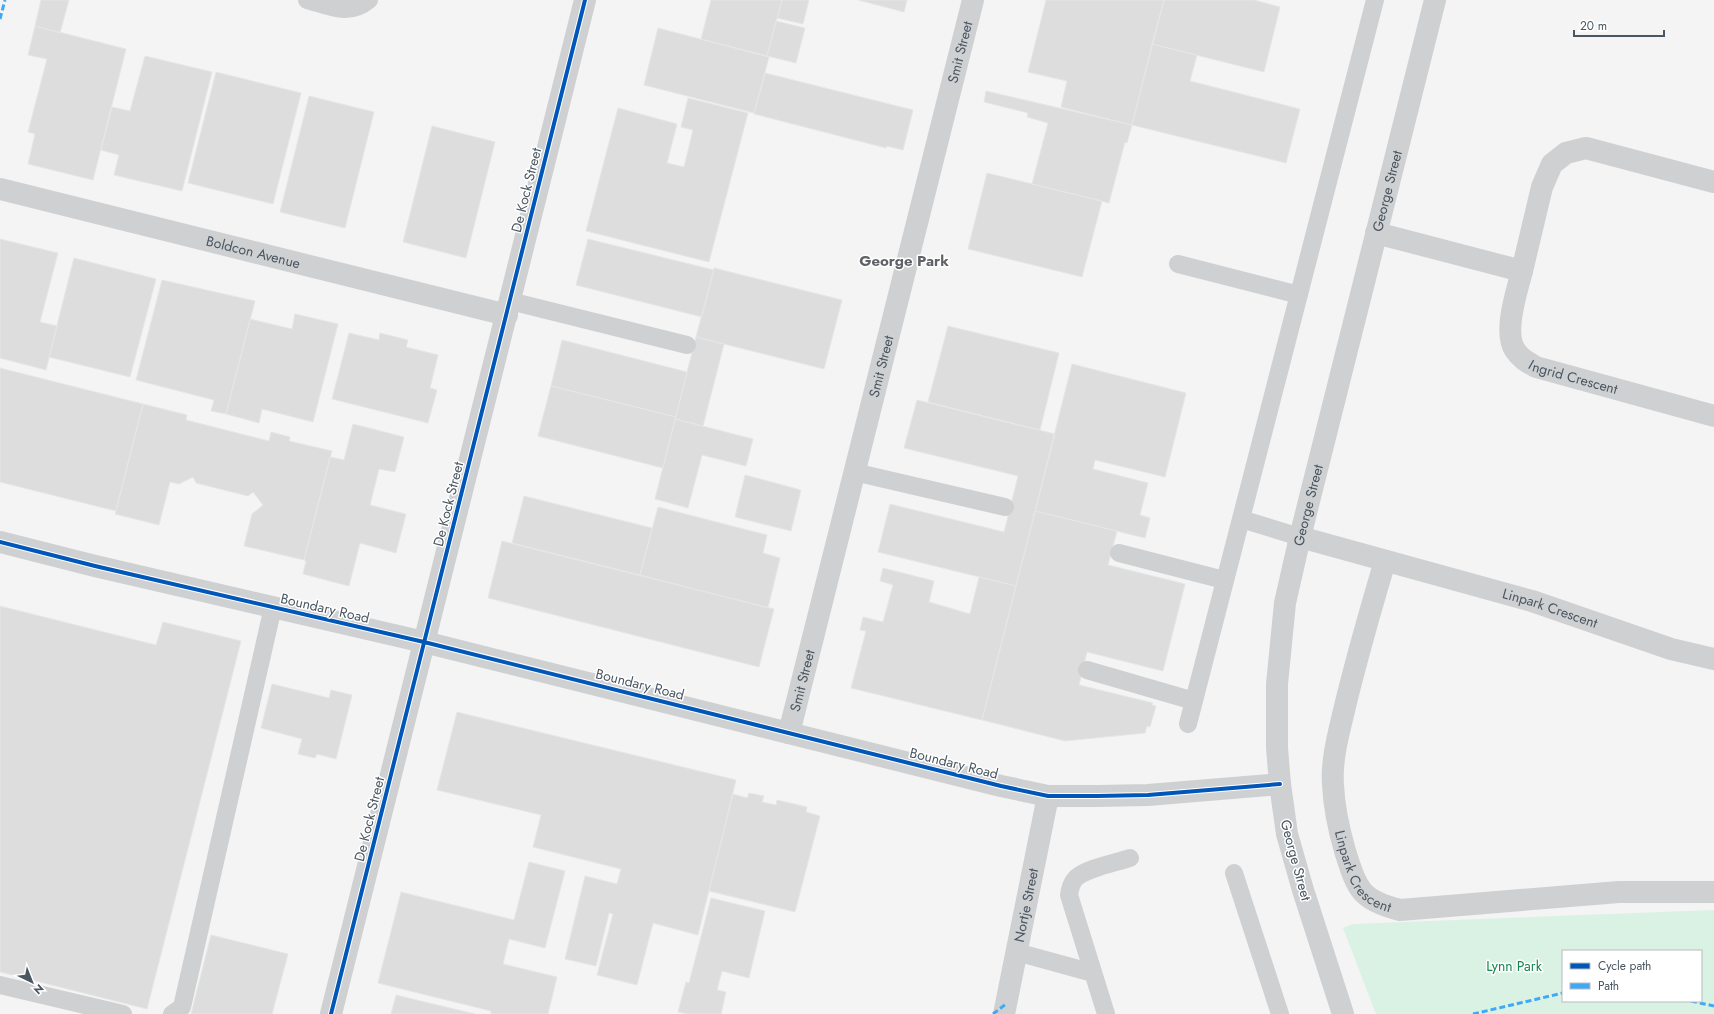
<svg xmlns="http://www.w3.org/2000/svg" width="1714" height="1014" viewBox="0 0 1714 1014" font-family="Jost,sans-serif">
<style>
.green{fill:#d9f2e3;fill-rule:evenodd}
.building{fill:#ddddde;stroke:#e5e6e7}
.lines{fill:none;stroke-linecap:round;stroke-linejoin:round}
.service{stroke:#ced0d2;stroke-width:18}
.minor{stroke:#ced0d2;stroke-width:22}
.tertiary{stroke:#ced0d2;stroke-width:22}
.quiet{stroke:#3fa9f5;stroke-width:3;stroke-dasharray:6 3;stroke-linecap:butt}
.cycleway-casing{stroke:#fff;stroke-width:6}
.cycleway{stroke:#0057b8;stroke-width:4}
.labels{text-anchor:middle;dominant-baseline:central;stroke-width:3;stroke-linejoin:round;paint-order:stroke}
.street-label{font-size:14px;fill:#4a5661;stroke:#fff}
.park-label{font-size:14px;fill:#17864f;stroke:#fff}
.neighbourhood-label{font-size:15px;font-weight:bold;fill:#5f6368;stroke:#fff}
</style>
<rect width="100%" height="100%" fill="#f4f4f4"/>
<path class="green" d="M 1714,910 L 1714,1014 L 1376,1014 L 1343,928 L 1353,924 ZM 1563,951 L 1701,951 L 1701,1001 L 1563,1001 Z"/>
<path class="building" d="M 41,0 L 69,0 L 60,33 L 35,26 Z
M 711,0 L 782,0 L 767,56 L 701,39 Z
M 782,0 L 809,0 L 803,24 L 777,18 Z
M 858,0 L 907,0 L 904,12 Z
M 1046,0 L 1164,0 L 1132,125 L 1061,107 L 1067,81 L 1028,72 Z
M 1164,0 L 1254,0 L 1280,7 L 1264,72 L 1152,44 Z
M 776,21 L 805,28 L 796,63 L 767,56 Z
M 35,26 L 126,49 L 93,180 L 28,164 L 35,134 L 28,132 L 47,59 L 28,55 Z
M 658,28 L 769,57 L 754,113 L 644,85 Z
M 1152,44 L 1197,55 L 1190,81 L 1300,109 L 1286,163 L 1132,125 Z
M 145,56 L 212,72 L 182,191 L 114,175 L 119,155 L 101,150 L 112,107 L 130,111 Z
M 216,72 L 301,93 L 273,204 L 188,183 Z
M 765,73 L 913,110 L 903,150 L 887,146 L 886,148 L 754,114 Z
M 986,91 L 1132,125 L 1127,143 L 1125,142 L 1109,203 L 1032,184 L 1048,123 L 1027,117 L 1028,113 L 984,102 Z
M 309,96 L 374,112 L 345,228 L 280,212 Z
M 688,98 L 748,113 L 709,262 L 586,231 L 618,108 L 677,124 L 667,163 L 684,167 L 693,130 L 681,127 Z
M 432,126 L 495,142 L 466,258 L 403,242 Z
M 987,173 L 1102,201 L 1082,277 L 968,249 Z
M 0,239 L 58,253 L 40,322 L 57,326 L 46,370 L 0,358 Z
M 588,239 L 714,270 L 702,317 L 576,285 Z
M 74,258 L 156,279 L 130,377 L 49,357 Z
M 714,268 L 842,300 L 824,369 L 696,337 Z
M 162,280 L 255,301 L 226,414 L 211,411 L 214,400 L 136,380 Z
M 295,314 L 338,324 L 313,422 L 262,409 L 259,423 L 226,414 L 250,319 L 292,329 Z
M 948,326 L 1059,353 L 1040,430 L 928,402 Z
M 349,333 L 379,340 L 380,333 L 408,340 L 406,347 L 438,355 L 430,388 L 437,390 L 428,423 L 332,399 Z
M 696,337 L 724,344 L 703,426 L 675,419 Z
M 562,340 L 687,372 L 676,417 L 551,386 Z
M 1072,364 L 1186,393 L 1165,477 L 1095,460 L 1093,469 L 1148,483 L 1140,515 L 1150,518 L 1145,538 L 1035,511 Z
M 0,368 L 143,404 L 116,511 L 0,482 Z
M 551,386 L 676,417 L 663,468 L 538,436 Z
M 917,400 L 1055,434 L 1016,586 L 878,552 L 890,504 L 1004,532 L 1018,476 L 904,448 Z
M 143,404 L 187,415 L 186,420 L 269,441 L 271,432 L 290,437 L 289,441 L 332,451 L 304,560 L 244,546 L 252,514 L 263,505 L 253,492 L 248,496 L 196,483 L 193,477 L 179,484 L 170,482 L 159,525 L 115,514 Z
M 675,419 L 753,439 L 746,466 L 702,455 L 688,508 L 655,499 Z
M 353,424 L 404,437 L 395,472 L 379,469 L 370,505 L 406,514 L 396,553 L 360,543 L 349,586 L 303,574 L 306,561 L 304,560 L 330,457 L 344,460 Z
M 745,475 L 801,490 L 791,531 L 735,517 Z
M 524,496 L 652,528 L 640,575 L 512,543 Z
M 658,507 L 767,535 L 763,553 L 780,558 L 768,608 L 640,575 Z
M 1035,511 L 1117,531 L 1108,565 L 1185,584 L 1163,671 L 1087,652 L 1079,685 L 1153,703 L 1152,705 L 1156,706 L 1150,727 L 1147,726 L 1145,733 L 1065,741 L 982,720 Z
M 502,541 L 774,609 L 759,667 L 488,598 Z
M 883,568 L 934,581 L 929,602 L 970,614 L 979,577 L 1016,586 L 982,720 L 851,688 L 866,631 L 860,630 L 863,617 L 883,622 L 893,585 L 880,581 Z
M 0,606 L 156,645 L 163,622 L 241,641 L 147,1009 L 0,972 Z
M 272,684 L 329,698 L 331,690 L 352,695 L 336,759 L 317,754 L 315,758 L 298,754 L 302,739 L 261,728 Z
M 457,712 L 736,780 L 698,935 L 653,923 L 637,985 L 597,975 L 613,914 L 609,913 L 596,966 L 565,959 L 585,876 L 617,884 L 621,869 L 533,847 L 541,815 L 437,790 Z
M 749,793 L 764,796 L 762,802 L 776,805 L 777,800 L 807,807 L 806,812 L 820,816 L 795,912 L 709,891 L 733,794 L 747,798 Z
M 529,862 L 565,871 L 545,948 L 509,939 L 503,964 L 557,977 L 548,1014 L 491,1014 L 491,1011 L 378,983 L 401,892 L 514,920 Z
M 711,898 L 765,911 L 749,978 L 722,971 L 717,990 L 726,992 L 721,1014 L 688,1014 L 678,1012 L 686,982 L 689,983 Z
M 211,935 L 288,954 L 272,1014 L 191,1014 Z
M 396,995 L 475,1014 L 391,1014 Z"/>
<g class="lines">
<path class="service" d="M 307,0 C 329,6 349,17 369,0
M 1178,264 L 1299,295
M 510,301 L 687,345
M 854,472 L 1005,507
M 1241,519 L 1300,537
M 1119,553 L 1224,580
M 1087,670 L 1194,701
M 1188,724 L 1375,0
M 1234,873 L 1280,1014
M 1016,952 L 1093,973
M 0,985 L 123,1014
M 172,1014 L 182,1007 L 273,607
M 1106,1014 L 1069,895 C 1070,889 1071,883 1076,878 C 1087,868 1115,863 1130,858"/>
<g class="minor">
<path id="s1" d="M 0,189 L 507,315"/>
<path id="s2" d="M 1376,233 L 1522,271 C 1517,291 1503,332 1515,350 C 1520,358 1527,362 1536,367 L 1714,416"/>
<path d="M 1522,271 L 1542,187 L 1552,164 L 1566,153 L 1586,148 L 1714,182"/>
<path id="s3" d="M 1300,537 L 1532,601 L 1671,649 L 1714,659"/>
<path d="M 0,542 L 95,566 L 424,642 L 1001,786 L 1048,796 L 1097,796 L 1148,795 L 1280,784"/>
<path id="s4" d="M 1385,561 C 1371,608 1358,654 1346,702 C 1340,729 1331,757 1333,785 C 1334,807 1339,830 1345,851 C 1357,888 1359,900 1400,910 L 1619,892 L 1714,892"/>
<path id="s5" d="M 789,733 L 973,0"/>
<path d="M 331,1014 L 585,0"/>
<path id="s6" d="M 1004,1014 L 1048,796"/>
</g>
<path class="tertiary" id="s7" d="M 1343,1014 L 1303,890 L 1287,834 L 1280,784 L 1277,748 L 1277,684 L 1285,603 L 1300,537 L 1435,0"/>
<path class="quiet" d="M 0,19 L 5,0
M 1691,1001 L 1714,1006
M 993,1014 L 1006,1004
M 1473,1014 L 1563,993"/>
<g class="cycleway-casing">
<path id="cycleway" d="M 0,542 L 95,566 L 424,642 L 1001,786 L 1048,796 L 1097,796 L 1148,795 L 1280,784
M 331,1014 L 585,0"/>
</g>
<use href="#cycleway" class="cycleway"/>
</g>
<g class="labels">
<g class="street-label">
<text stroke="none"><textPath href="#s5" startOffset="702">Smit Street</textPath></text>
<text transform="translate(526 190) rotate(-76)">De Kock Street</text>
<text stroke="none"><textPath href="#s7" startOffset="845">George Street</textPath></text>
<text stroke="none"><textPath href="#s1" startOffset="261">Boldcon Avenue</textPath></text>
<text stroke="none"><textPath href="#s5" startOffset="378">Smit Street</textPath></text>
<text stroke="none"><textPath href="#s2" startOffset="298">Ingrid Crescent</textPath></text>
<text transform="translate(448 504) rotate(-76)">De Kock Street</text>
<text stroke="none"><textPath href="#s7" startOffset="521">George Street</textPath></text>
<text transform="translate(325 608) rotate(13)">Boundary Road</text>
<text stroke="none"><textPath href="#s3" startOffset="260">Linpark Crescent</textPath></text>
<text stroke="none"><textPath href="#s5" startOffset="54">Smit Street</textPath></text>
<text transform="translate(640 684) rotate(14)">Boundary Road</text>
<text transform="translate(954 763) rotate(14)">Boundary Road</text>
<text transform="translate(369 819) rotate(-76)">De Kock Street</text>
<text transform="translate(1296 860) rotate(75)">George Street</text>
<text stroke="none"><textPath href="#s4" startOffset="326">Linpark Crescent</textPath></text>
<text stroke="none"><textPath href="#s6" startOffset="111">Nortje Street</textPath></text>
</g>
<g class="park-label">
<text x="1514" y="966">Lynn Park</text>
</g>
<g class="neighbourhood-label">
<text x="904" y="261">George Park</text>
</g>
</g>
<rect x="1562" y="950" width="140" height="52" fill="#ffffff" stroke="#b7bbc0"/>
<rect x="1570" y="963" width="20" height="6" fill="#0057b8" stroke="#b7bbc0"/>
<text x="1598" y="970" font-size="12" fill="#4a5661">Cycle path</text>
<rect x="1570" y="983" width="20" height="6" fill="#3fa9f5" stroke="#b7bbc0"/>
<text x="1598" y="990" font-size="12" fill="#4a5661">Path</text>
<g transform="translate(32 982) rotate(137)" stroke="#ffffff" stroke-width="3" paint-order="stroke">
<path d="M0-3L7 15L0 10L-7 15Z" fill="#4a5661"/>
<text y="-6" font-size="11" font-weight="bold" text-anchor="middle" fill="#4a5661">N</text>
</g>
<path d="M1574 30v6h90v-6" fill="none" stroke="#4a5661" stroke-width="2"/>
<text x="1580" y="30" font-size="12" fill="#4a5661" stroke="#ffffff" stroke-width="3" paint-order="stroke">20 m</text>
</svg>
